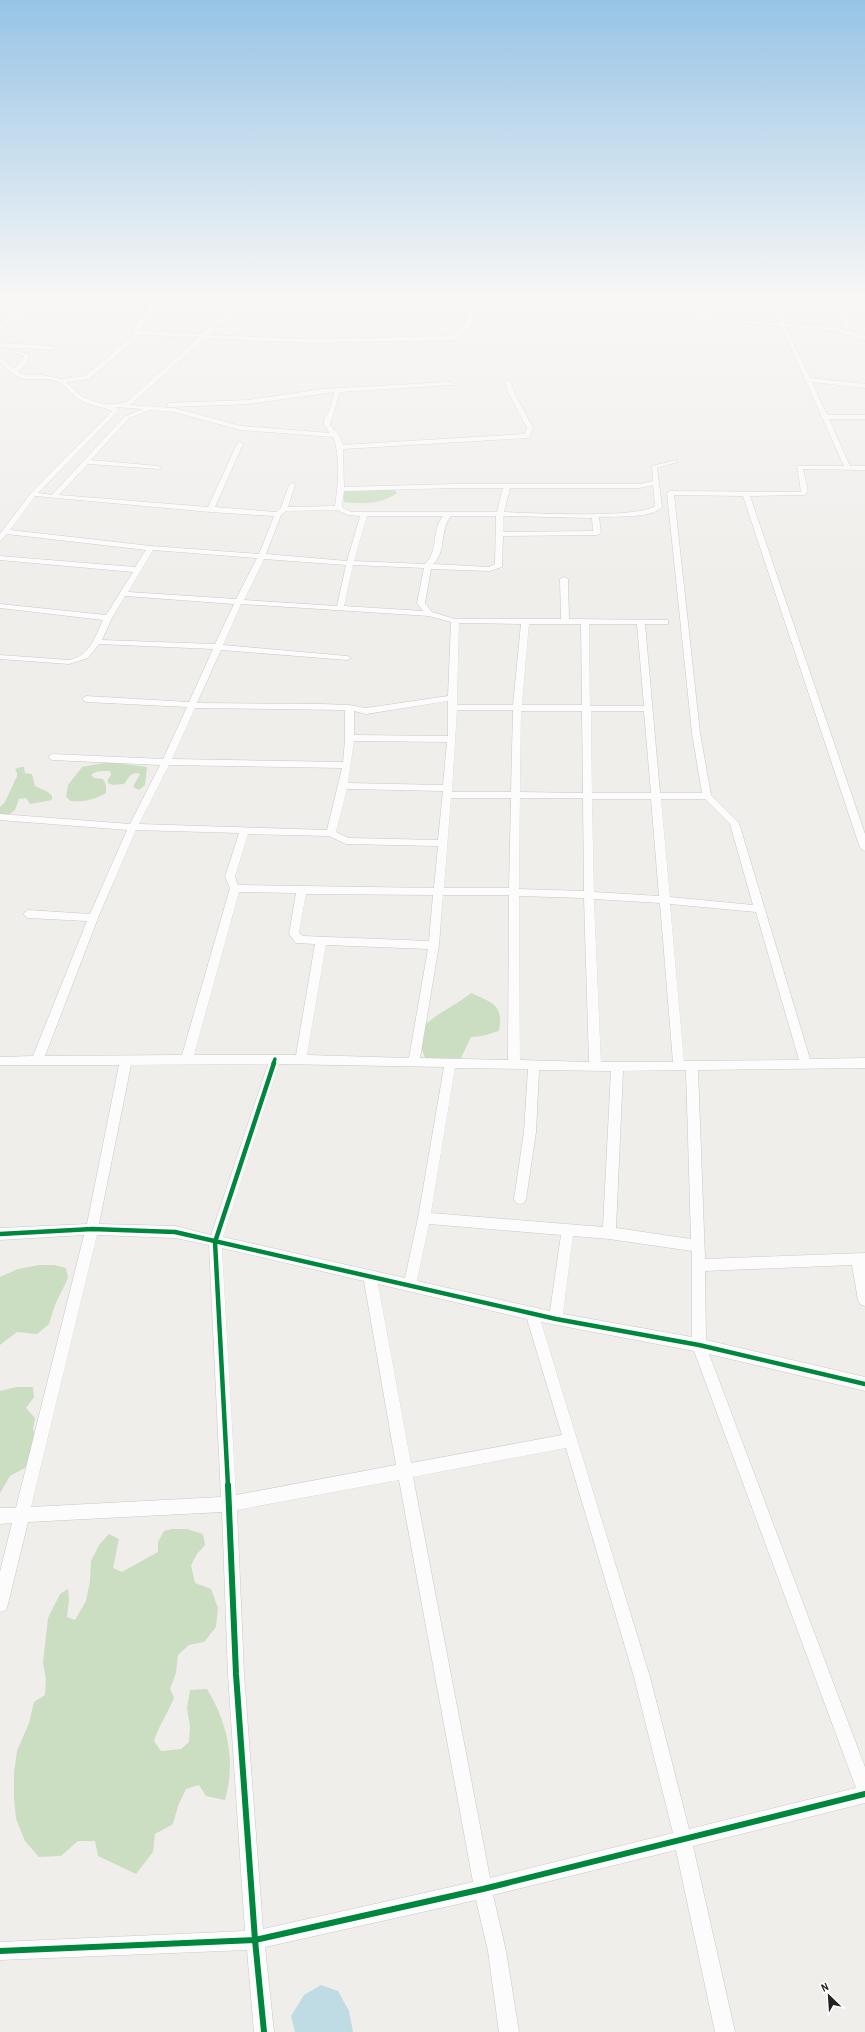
<svg xmlns="http://www.w3.org/2000/svg" width="865" height="2032" viewBox="0 0 865 2032" font-family="'Archivo Narrow',sans-serif">
<style>
.forest{fill:#cbdec1}
.water{fill:#bfdbe3}
.lines{fill:none;stroke-linecap:round;stroke-linejoin:round}
.minor-casing{stroke:#c9c8c7;stroke-width:1}
.minor{fill:#fdfcfc;fill-rule:evenodd}
.cycleway-far2-casing{stroke:#fff;stroke-width:6}
.cycleway-far1-casing{stroke:#fff;stroke-width:7}
.cycleway-casing{stroke:#fff;stroke-width:8}
.cycleway-far2{stroke:#00873e;stroke-width:3.5}
.cycleway-far1{stroke:#00873e;stroke-width:4.5}
.cycleway{stroke:#00873e;stroke-width:6}
</style>
<rect width="100%" height="100%" fill="#f0eeeb"/>
<path class="forest" d="M 393,488 L 397,493 C 380,505 364,504 344,502 L 343,493 L 345,489 Z
M 109,762 L 147,767 L 145,785 L 139,790 L 133,787 L 140,774 C 131,771 129,778 124,784 L 113,785 L 108,783 L 108,779 L 111,775 L 110,771 C 103,771 96,770 91,775 L 94,778 L 103,779 L 106,785 L 106,793 C 94,800 84,802 71,801 L 66,797 L 68,785 L 82,767 Z
M 21,767 L 24,767 L 25,773 L 32,774 L 35,786 L 48,792 L 52,796 L 52,800 L 30,804 L 26,798 L 19,799 L 15,810 L 0,821 L 0,807 L 5,802 L 17,776 L 17,773 L 15,769 Z
M 471,993 C 492,1003 504,1004 499,1031 L 482,1036 L 471,1037 L 461,1058 L 441,1061 L 425,1058 L 420,1043 L 421,1028 C 436,1014 455,1006 471,993 Z
M 39,1265 L 54,1265 L 66,1268 L 68,1278 L 55,1305 L 49,1324 L 37,1334 L 17,1332 L 0,1345 L 0,1277 L 18,1269 Z
M 16,1387 L 33,1387 L 34,1397 L 26,1408 L 35,1418 L 33,1429 L 38,1448 L 32,1464 L 10,1476 L 0,1493 L 0,1391 Z
M 172,1529 L 187,1529 L 203,1534 L 205,1545 L 197,1554 L 191,1565 L 195,1583 L 211,1589 L 218,1608 L 216,1627 L 204,1642 L 189,1645 L 178,1655 L 176,1673 L 170,1689 L 174,1698 C 168,1713 159,1725 154,1741 L 161,1751 L 181,1749 L 189,1742 L 190,1727 L 187,1708 L 190,1690 L 207,1689 C 228,1723 236,1762 225,1800 L 206,1796 L 199,1785 L 186,1789 L 178,1806 L 173,1824 L 155,1834 L 153,1852 L 136,1874 L 98,1856 L 95,1841 L 78,1841 L 61,1856 L 39,1857 L 25,1841 L 16,1819 L 14,1798 L 14,1773 L 17,1751 L 29,1723 L 34,1702 L 45,1695 L 46,1679 L 43,1663 L 48,1618 L 60,1594 L 68,1589 L 69,1600 L 67,1617 L 75,1620 L 86,1601 L 90,1581 L 91,1561 L 99,1545 L 109,1534 L 119,1539 L 113,1568 L 122,1572 L 158,1552 L 158,1542 L 164,1531 Z"/>
<path class="water" d="M 321,1985 L 338,1991 L 349,2011 L 353,2032 L 295,2032 L 291,2016 L 304,1995 Z"/>
<g class="lines">
<g class="minor-casing">
<path id="minor" d="M 72,297 L 80,297 L 47,307 L 31,308 L 0,329 L 0,325 L 26,307 L 0,306 L 0,302 L 34,305 Z
M 155,297 L 161,297 L 139,330 L 141,331 L 202,334 L 244,297 L 249,297 L 208,335 L 310,339 L 453,336 L 465,324 L 474,297 L 479,297 C 476,312 470,333 454,340 L 310,343 L 205,338 L 130,405 L 174,408 L 241,426 L 330,433 L 324,425 L 324,420 L 330,409 L 334,392 L 249,404 L 170,407 L 167,405 L 170,403 L 249,400 L 322,389 L 450,382 L 453,384 L 452,385 L 340,392 L 330,425 L 339,435 L 343,445 L 525,434 L 527,428 L 508,392 L 505,382 L 508,380 L 511,382 L 514,392 L 533,428 L 530,436 L 527,438 L 343,449 L 344,487 L 455,484 L 640,484 L 653,481 L 652,466 L 677,460 L 677,462 L 657,468 L 662,507 C 651,519 616,516 599,517 L 601,533 L 597,535 L 503,536 L 502,567 L 490,571 L 431,569 L 425,603 L 432,612 L 455,619 L 561,619 L 560,579 L 564,577 L 568,579 L 569,619 L 668,620 L 668,624 L 645,624 L 660,793 L 702,793 L 692,733 L 667,493 L 670,491 L 801,492 L 797,466 L 844,466 L 781,326 L 703,320 L 693,309 L 690,297 L 695,297 L 699,309 L 707,318 L 779,323 L 767,297 L 772,297 L 785,324 L 835,327 L 846,325 L 827,297 L 832,297 L 852,326 L 841,329 L 865,336 L 865,340 L 835,331 L 786,327 L 810,378 L 865,384 L 865,388 L 812,382 L 827,415 L 865,415 L 865,419 L 829,419 L 850,466 L 865,466 L 865,470 L 803,469 L 808,492 L 804,495 L 750,496 L 865,834 L 865,851 L 860,848 L 743,496 L 674,495 L 700,733 L 711,795 L 739,823 L 810,1059 L 865,1058 L 865,1068 L 698,1070 L 705,1259 L 865,1253 L 865,1306 L 860,1304 L 858,1300 L 852,1265 L 705,1271 L 706,1340 L 865,1377 L 865,1391 L 709,1354 L 865,1767 L 865,1803 L 693,1846 L 735,2032 L 715,2032 L 676,1850 L 493,1895 L 506,1951 L 519,2032 L 499,2032 L 488,1951 L 476,1900 L 265,1947 L 274,2032 L 254,2032 L 247,1950 L 0,1960 L 0,1942 L 245,1931 L 228,1674 L 222,1512 L 28,1522 L 8,1604 L 6,1610 L 0,1612 L 0,1572 L 12,1523 L 0,1524 L 0,1508 L 16,1508 L 84,1235 L 0,1240 L 0,1228 L 87,1224 L 119,1065 L 0,1065 L 0,1057 L 33,1056 L 87,921 L 28,918 L 23,914 L 28,910 L 90,914 L 127,830 L 0,820 L 0,814 L 130,824 L 160,765 L 52,760 L 48,757 L 52,754 L 163,759 L 187,707 L 86,702 L 82,699 L 86,696 L 189,702 L 213,649 L 99,644 L 88,658 L 69,664 L 0,659 L 0,655 L 69,660 C 90,656 95,637 103,620 L 0,608 L 0,604 L 106,615 L 133,572 L 0,560 L 0,556 L 135,567 L 146,550 L 7,534 L 0,541 L 0,534 L 31,493 L 112,411 C 102,406 90,406 80,400 C 72,396 67,386 59,382 C 48,377 36,380 25,379 C 14,377 8,369 0,362 L 0,357 L 14,369 L 22,360 L 24,356 L 10,352 L 10,350 L 29,354 L 28,361 L 18,372 L 26,375 L 43,375 L 61,379 L 85,376 L 136,333 L 133,330 ZM 140,335 L 199,337 L 128,401 C 117,407 97,404 85,398 C 78,395 72,387 66,382 L 89,379 ZM 115,407 L 143,409 L 125,416 L 52,495 L 38,493 L 118,411 L 118,409 ZM 150,410 L 174,412 L 241,430 L 333,437 C 341,455 338,486 335,506 L 288,507 L 295,485 L 292,483 L 289,485 L 281,508 L 276,512 L 215,507 L 243,444 L 240,442 L 237,444 L 208,507 L 59,495 L 88,464 L 160,469 L 161,468 L 158,466 L 91,460 L 129,418 ZM 653,485 L 655,506 C 637,519 532,513 504,512 L 510,488 L 640,488 ZM 455,488 L 503,488 L 497,512 L 351,512 L 342,507 L 344,491 ZM 35,496 L 210,512 L 274,516 L 259,554 L 151,546 L 10,530 ZM 337,510 L 348,515 L 360,516 L 347,561 L 266,554 L 281,515 L 286,511 ZM 367,516 L 443,516 C 431,530 439,551 425,564 L 354,561 ZM 451,516 L 496,516 L 495,564 L 489,567 L 433,564 C 447,552 439,530 451,516 ZM 503,516 L 592,518 L 593,531 L 503,532 ZM 153,550 L 257,558 L 236,599 L 128,592 ZM 264,559 L 346,565 L 337,606 L 244,600 ZM 353,565 L 424,568 L 417,603 L 423,611 L 344,606 ZM 125,596 L 234,604 L 215,644 L 102,640 L 112,618 ZM 241,604 L 429,616 L 451,622 L 448,696 L 366,708 L 349,705 L 321,704 L 197,703 L 221,650 L 347,660 L 351,658 L 347,656 L 223,645 ZM 459,623 L 521,624 L 513,705 L 457,705 ZM 529,624 L 581,624 L 582,705 L 522,705 ZM 589,624 L 637,624 L 644,706 L 590,706 ZM 448,701 L 448,736 L 354,735 L 354,711 L 366,714 ZM 195,708 L 345,710 L 345,740 L 343,762 L 172,759 ZM 457,710 L 513,710 L 511,792 L 452,792 ZM 521,711 L 582,711 L 583,793 L 520,792 ZM 591,711 L 644,711 L 651,793 L 592,793 ZM 354,741 L 447,742 L 443,785 L 348,783 ZM 169,765 L 342,768 L 327,830 L 139,824 ZM 347,789 L 443,791 L 438,840 L 348,838 L 336,832 ZM 451,798 L 511,798 L 509,888 L 444,888 ZM 520,798 L 583,798 L 584,891 L 519,889 ZM 592,799 L 651,799 L 659,896 L 594,892 ZM 661,799 L 705,799 L 730,824 L 753,905 L 670,897 ZM 136,830 L 239,833 L 225,877 L 230,888 L 182,1055 L 45,1056 L 98,918 ZM 248,834 L 329,836 L 346,844 L 438,846 L 434,888 L 238,885 L 235,877 ZM 239,892 L 296,893 L 289,934 L 296,943 L 315,944 L 296,1055 L 194,1055 ZM 306,894 L 433,895 L 429,941 L 303,936 L 299,933 ZM 443,895 L 509,895 L 508,1060 L 420,1058 L 439,945 ZM 519,896 L 584,898 L 589,1062 L 520,1060 ZM 594,899 L 660,903 L 673,1062 L 601,1062 ZM 670,904 L 756,912 L 799,1060 L 684,1061 ZM 326,945 L 428,949 L 409,1058 L 307,1055 ZM 268,1064 L 211,1235 L 175,1226 L 99,1224 L 131,1065 ZM 279,1064 L 444,1067 L 418,1218 L 405,1278 L 223,1237 ZM 455,1068 L 528,1069 L 524,1132 L 514,1199 L 516,1203 L 520,1204 L 524,1203 L 526,1199 L 536,1132 L 539,1070 L 611,1071 L 603,1227 L 431,1213 ZM 682,1070 L 686,1070 L 691,1239 L 616,1228 L 623,1071 ZM 429,1224 L 561,1235 L 550,1311 L 417,1281 ZM 97,1235 L 175,1238 L 209,1245 L 221,1497 L 31,1507 ZM 573,1236 L 609,1239 L 692,1251 L 692,1337 L 563,1314 ZM 222,1248 L 364,1281 L 396,1465 L 236,1495 ZM 378,1284 L 527,1319 L 562,1435 L 411,1463 ZM 541,1322 L 694,1351 L 856,1788 L 689,1829 L 650,1677 ZM 566,1448 L 634,1677 L 673,1833 L 490,1878 L 413,1477 ZM 399,1480 L 473,1882 L 263,1929 L 244,1674 L 237,1510 Z
M 0,343 L 52,346 L 55,348 L 52,350 L 0,347 Z"/>
</g>
<use href="#minor" class="minor"/>
<g class="cycleway-far2-casing">
<path id="cycleway-far2" d="M 273,1064 L 275,1059"/>
</g>
<g class="cycleway-far1-casing">
<path id="cycleway-far1" d="M 0,1234 L 92,1229 L 175,1232 L 556,1319 L 699,1345 L 865,1384
M 228,1486 L 215,1242 L 274,1063"/>
</g>
<g class="cycleway-casing">
<path id="cycleway" d="M 228,1485 L 236,1674 L 255,1940 L 264,2032
M 0,1951 L 255,1940 L 483,1889 L 865,1794"/>
</g>
<use href="#cycleway-far2" class="cycleway-far2"/>
<use href="#cycleway-far1" class="cycleway-far1"/>
<use href="#cycleway" class="cycleway"/>
</g>
<linearGradient id="sky" x2="0" y2="1"><stop stop-color="#97c4e6"/><stop offset="0.51" stop-color="#f8f7f6"/><stop offset="1" stop-color="#f8f7f6" stop-opacity="0"/></linearGradient>
<rect width="865" height="581" fill="url(#sky)"/>
<g transform="translate(829 1996) rotate(335)" stroke="#ffffff" stroke-width="3" paint-order="stroke">
<path d="M0-3L7 15L0 10L-7 15Z" fill="#222222"/>
<text y="-6" font-size="11" font-weight="bold" text-anchor="middle" fill="#222222">N</text>
</g>
</svg>
